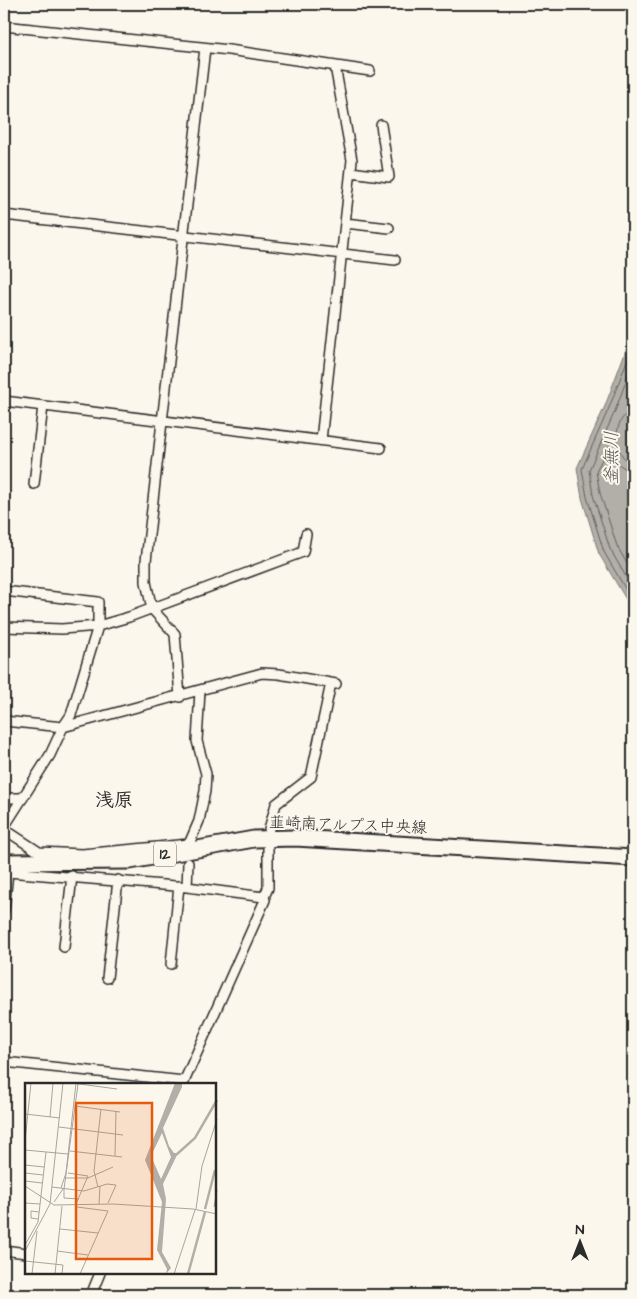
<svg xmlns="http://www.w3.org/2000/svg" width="637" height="1299" viewBox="0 0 637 1299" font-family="'Architects Daughter','Klee One',sans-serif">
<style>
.water{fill:#b1afa7;stroke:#7b7a75}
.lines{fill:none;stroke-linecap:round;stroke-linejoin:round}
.shore{stroke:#61605d;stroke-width:1}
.street-casing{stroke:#2b2b2b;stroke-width:12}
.primary-casing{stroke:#2b2b2b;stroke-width:19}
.street{stroke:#fbf7ec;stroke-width:9}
.primary{stroke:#fbf7ec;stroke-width:15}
.labels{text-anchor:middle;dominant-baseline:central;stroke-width:4;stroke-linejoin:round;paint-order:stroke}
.shield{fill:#fbf7ec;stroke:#696865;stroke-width:1}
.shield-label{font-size:15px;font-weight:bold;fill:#2b2b2b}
.street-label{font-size:16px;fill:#2b2b2b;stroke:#fbf7ec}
.water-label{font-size:18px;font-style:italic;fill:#5a5956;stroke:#fbf7ec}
.quarter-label{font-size:19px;font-weight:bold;fill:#2b2b2b;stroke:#fbf7ec}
.inset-river{fill:none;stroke:#b1afa7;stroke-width:2.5}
.inset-road{fill:none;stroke:#a8a59f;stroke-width:1}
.view{fill:#e8590c;fill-opacity:0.15;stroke:#e8590c;stroke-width:2.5}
.inset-edge{fill:none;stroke:#2b2b2b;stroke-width:2.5}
</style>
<rect width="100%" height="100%" fill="#fbf7ec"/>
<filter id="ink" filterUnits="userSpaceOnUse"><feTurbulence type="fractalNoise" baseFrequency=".02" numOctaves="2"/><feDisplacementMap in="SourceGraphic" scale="10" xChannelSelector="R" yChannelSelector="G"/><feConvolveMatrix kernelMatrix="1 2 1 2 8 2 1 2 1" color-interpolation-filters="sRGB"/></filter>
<g filter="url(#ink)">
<path class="water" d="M 633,331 L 633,412 L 629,437 L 633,465 L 633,611 L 599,554 L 582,498 L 577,468 L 605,406 Z"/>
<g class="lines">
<path class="shore" d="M 633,345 L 609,408 L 582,469 L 587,497 L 604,552 L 633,602
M 633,362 L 615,411 L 589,470 L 593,495 L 610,549 L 633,589
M 633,412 C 611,414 612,461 633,462
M 633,470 C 619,469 614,460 611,447 L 609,446 L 596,471 L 600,493 L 617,546 L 633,574"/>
<g class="street-casing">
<path id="street" d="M 4,26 L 229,50 L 370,71
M 351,172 L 389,177 L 381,125
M 4,215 L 395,260
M 345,223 L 389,228
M 4,401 L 381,448
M 321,440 L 352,160 L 335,66
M 34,484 L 43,406
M 4,591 L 98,602 L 98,626 L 71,715 L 63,727 L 50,755 L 4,827
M 4,627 L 62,629 L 98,626 L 129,617 L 303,552 L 306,534
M 180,697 L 175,634 L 152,609 L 146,582 L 146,561 L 205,48
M 4,721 L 63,727 L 262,673 L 279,674 L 336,684
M 4,798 L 23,798
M 4,829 L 39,852 L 82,854 L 189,844 L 199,821 L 205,791 L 206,774 L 197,741 L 200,691
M 269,829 L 276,804 L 311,777 L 331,683
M 8,863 L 8,872 L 187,887 L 264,897 L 265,900 L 183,1084
M 187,887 L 188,863
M 264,897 L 268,888 L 268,848
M 4,910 L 8,872
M 64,947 L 72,876
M 171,964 L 179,886
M 107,978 L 118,880
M 4,1062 L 184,1081
M 4,1250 L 26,1253
M 91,1295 L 100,1273"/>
</g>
<g class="primary-casing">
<path id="primary" d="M 4,862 L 130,861 L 254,839 L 295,838 L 633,858"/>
</g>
<use href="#street" class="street"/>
<use href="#primary" class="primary"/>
</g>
</g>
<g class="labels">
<rect class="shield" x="154" y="841.5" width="22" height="25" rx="4"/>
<g class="shield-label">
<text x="165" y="854">12</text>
</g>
<g class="street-label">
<text transform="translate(348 825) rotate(2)">韮崎南アルプス中央線</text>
</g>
<g class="water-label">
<text transform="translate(611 458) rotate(-90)">釜無川</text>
</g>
<g class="quarter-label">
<text x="114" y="800">浅原</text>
</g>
</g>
<g transform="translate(25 1083)">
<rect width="191" height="191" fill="#fbf7ec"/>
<path d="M 150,0 L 157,0 L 157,4 L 138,45 L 144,63 L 149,70 L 153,70 L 138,101 L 141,116 L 137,169 L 146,185 L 141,191 L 142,186 L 132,167 L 137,119 L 120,77 ZM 137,50 L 146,74 L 136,96 L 126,73 Z" fill="#b1afa7" fill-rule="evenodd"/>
<path class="inset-river" d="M 151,72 L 170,55 L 192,17M 180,126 L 190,87M 163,191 L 180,129"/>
<path class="inset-road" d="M 47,0 L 92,6M 50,23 L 95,29M 0,31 L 35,35M 25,34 L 28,0M 34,44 L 98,52M 0,58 L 6,0M 0,67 L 43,71M 45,68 L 97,74M 90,73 L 91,28M 0,82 L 19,84M 0,90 L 18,92M 43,90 L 63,93 L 51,121M 41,95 L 63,95 L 88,84M 0,98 L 17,100M 0,103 L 29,122 L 88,121 L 168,126 L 192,131M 27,104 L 59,108 L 82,101 L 91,102M 73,104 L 69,88 L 76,26M 36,105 L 41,90 L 51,0M 39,106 L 53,1M 39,106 L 39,115 L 54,116M 29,119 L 38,106M 0,120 L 15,121M 83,120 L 91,102M 74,121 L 75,103M 52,124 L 83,128 L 55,191M 189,124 L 192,107M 171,126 L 177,83 L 192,36M 13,136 L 6,135 L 6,128 L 14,129M 35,146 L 73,150M 0,162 L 13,139 L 21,69M 0,168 L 25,121 L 38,0M 32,168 L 63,172M 0,178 L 38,182 L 37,191M 7,191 L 12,148M 30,191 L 37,123M 149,191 L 170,127"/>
<path class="view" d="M 51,20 L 127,20 L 127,176 L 51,176 Z"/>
<rect width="191" height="191" class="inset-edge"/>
</g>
<rect width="637" height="1299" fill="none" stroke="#fbf7ec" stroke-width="20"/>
<rect x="10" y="10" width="617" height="1279" fill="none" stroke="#2b2b2b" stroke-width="2" filter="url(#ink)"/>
<g transform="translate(580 1242)" stroke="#fbf7ec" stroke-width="4" paint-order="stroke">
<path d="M0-4L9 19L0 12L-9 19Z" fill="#2b2b2b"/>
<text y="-8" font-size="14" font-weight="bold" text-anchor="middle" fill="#2b2b2b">N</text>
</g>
</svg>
